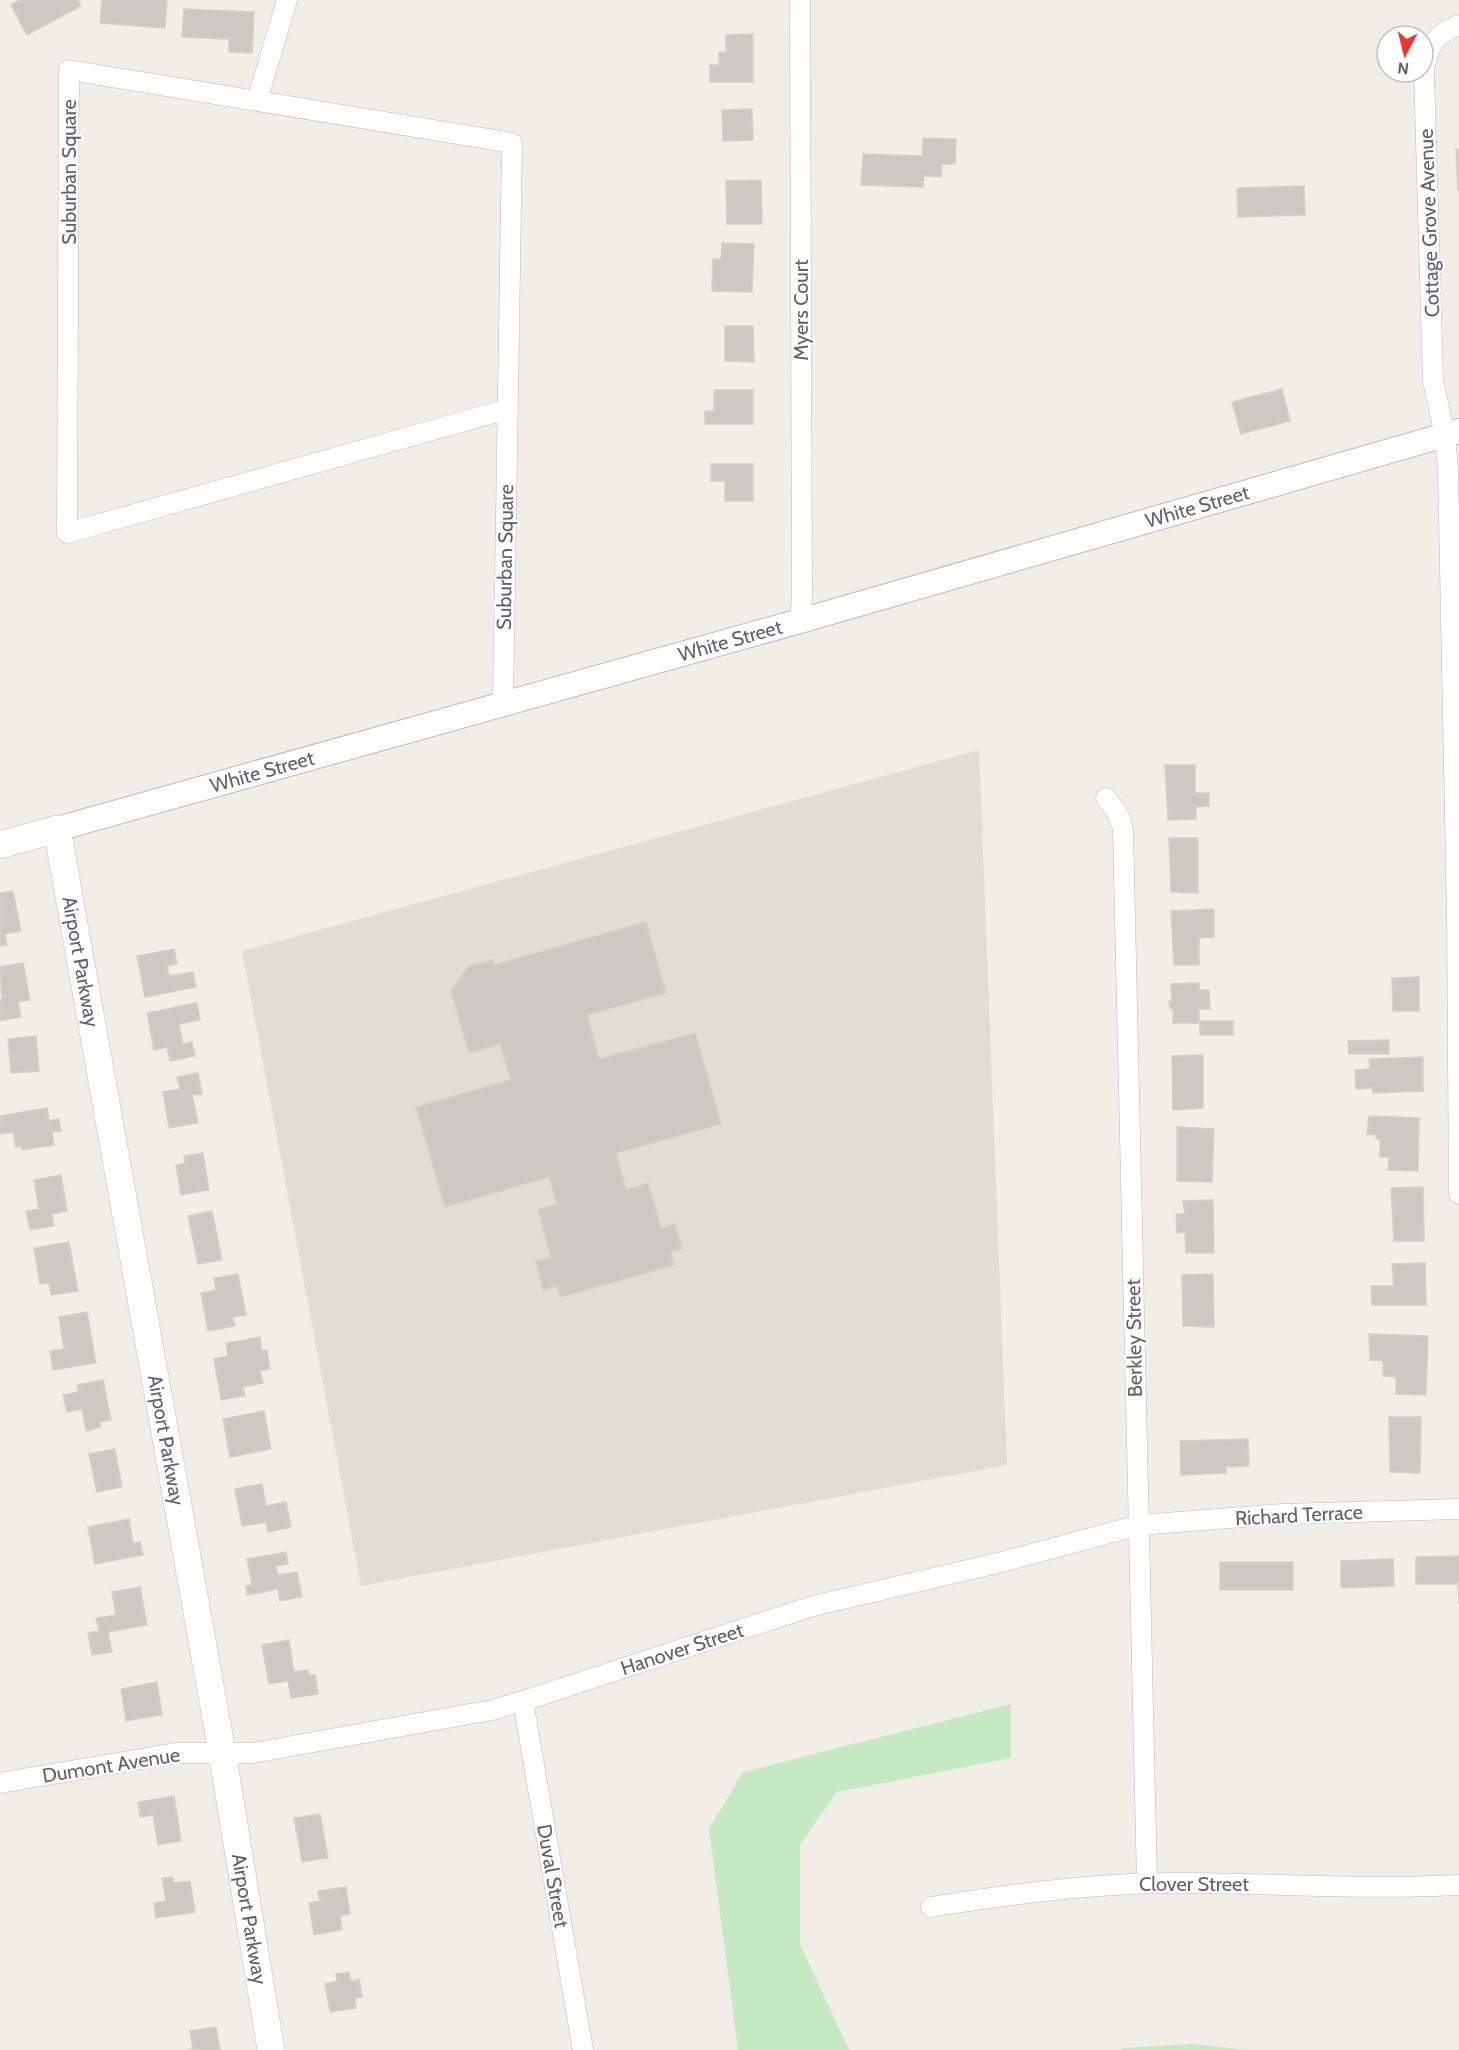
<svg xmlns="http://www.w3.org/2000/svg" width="1459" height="2050" viewBox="0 0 1459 2050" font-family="Cabin,sans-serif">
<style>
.education{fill:#e1ddd5}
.green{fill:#c5e9c3}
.building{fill:#ccc9c4;stroke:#d6d0c5;stroke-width:1.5}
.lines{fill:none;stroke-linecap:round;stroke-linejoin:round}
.minor-casing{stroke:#b7babe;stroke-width:21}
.tertiary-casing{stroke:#b7babe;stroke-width:26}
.secondary-casing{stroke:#b8bcc1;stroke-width:28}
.minor{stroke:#fff;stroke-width:20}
.tertiary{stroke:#fff;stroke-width:24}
.secondary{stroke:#fff;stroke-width:27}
.labels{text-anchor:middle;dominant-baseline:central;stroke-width:4.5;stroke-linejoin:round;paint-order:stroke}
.street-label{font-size:20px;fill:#5e6368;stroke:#fff}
</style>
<rect width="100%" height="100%" fill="#f1eee7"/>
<path class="education" d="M 979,750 L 1007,1465 L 361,1586 L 242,951 Z"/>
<path class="green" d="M 1011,1704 L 1011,1758 L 837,1792 L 800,1844 L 800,1944 L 849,2050 L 738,2050 L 709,1829 L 743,1772 Z
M 1192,2044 L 1247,2050 L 1118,2050 L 1124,2048 Z"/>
<path class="building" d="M 20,0 L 78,0 L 81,6 L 27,35 L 11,5 Z
M 102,0 L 167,0 L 165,28 L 100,23 Z
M 184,9 L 254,12 L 252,53 L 229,52 L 229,39 L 182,37 Z
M 753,34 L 753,82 L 710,82 L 710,65 L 719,65 L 719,52 L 726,52 L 726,35 Z
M 752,109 L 753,140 L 723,141 L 722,110 Z
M 923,138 L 956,139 L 955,164 L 942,164 L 941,177 L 924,176 L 923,187 L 861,185 L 863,154 L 922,156 Z
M 1456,149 L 1459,149 L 1459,190 L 1458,190 Z
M 761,180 L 762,224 L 727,224 L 726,181 Z
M 1304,186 L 1305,215 L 1238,217 L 1237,188 Z
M 722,243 L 754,244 L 752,292 L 712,291 L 713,259 L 721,259 Z
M 725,326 L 753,326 L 754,362 L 725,361 Z
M 1282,389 L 1290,421 L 1241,434 L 1232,402 Z
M 714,390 L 753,390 L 753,424 L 705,424 L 705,411 L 714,411 Z
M 711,464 L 753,464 L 753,501 L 725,501 L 725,481 L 711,481 Z
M 1165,765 L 1195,765 L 1195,793 L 1209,793 L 1209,806 L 1196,807 L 1196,819 L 1168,820 Z
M 1169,838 L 1198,838 L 1198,893 L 1171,892 Z
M 13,891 L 21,931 L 5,934 L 7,945 L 0,946 L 0,893 Z
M 1214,909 L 1214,937 L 1199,938 L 1199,965 L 1174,965 L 1171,911 Z
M 646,922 L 666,993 L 587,1015 L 599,1059 L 695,1033 L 721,1124 L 616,1153 L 626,1190 L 648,1183 L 661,1228 L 675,1224 L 682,1249 L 670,1252 L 674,1265 L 561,1297 L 557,1286 L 543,1290 L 536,1261 L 551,1257 L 538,1210 L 557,1204 L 549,1177 L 445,1207 L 416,1107 L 511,1080 L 500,1044 L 469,1053 L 451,991 L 468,967 L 493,960 L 494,965 Z
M 174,949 L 177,964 L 167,966 L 169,976 L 193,972 L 196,987 L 145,997 L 137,956 Z
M 23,963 L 30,1000 L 18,1002 L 21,1017 L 0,1021 L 0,1000 L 2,1000 L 0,967 Z
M 1419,977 L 1419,1011 L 1393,1011 L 1392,978 Z
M 1199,983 L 1199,990 L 1209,990 L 1210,1009 L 1199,1009 L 1199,1023 L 1173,1023 L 1173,1009 L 1170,1009 L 1169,1001 L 1172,1001 L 1171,984 Z
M 197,1003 L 200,1020 L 179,1024 L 183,1044 L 192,1042 L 195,1056 L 170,1061 L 167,1047 L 154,1050 L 147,1013 Z
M 1200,1021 L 1233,1021 L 1233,1035 L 1200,1035 Z
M 36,1036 L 39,1071 L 11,1073 L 8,1039 Z
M 1389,1040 L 1389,1054 L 1349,1054 L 1348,1041 Z
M 1203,1055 L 1203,1108 L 1173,1110 L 1172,1056 Z
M 1423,1057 L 1423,1091 L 1373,1093 L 1372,1088 L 1356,1089 L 1355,1070 L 1370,1069 L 1369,1059 Z
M 198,1073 L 202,1094 L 192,1095 L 198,1123 L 169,1128 L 163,1092 L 180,1089 L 177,1077 Z
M 47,1108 L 49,1121 L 59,1119 L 61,1131 L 52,1132 L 54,1145 L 22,1150 L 21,1146 L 16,1147 L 13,1132 L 0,1134 L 0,1116 Z
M 1369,1116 L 1419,1118 L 1418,1171 L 1388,1170 L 1389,1157 L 1380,1157 L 1380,1139 L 1376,1139 L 1376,1135 L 1367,1134 Z
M 1177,1127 L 1214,1129 L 1212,1182 L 1177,1181 Z
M 203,1153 L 209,1190 L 181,1195 L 176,1165 L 185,1163 L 184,1156 Z
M 61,1175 L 67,1211 L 52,1214 L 54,1226 L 30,1230 L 26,1211 L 39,1209 L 34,1180 Z
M 1423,1187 L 1424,1241 L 1394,1241 L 1391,1188 Z
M 1213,1200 L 1214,1253 L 1186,1253 L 1185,1232 L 1177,1233 L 1176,1214 L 1185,1214 L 1183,1201 Z
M 212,1211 L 222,1260 L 198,1264 L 188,1216 Z
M 69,1242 L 78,1291 L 51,1295 L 49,1283 L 40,1284 L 34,1248 Z
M 1425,1263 L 1426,1305 L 1372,1305 L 1371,1286 L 1394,1286 L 1392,1264 Z
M 238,1274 L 246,1315 L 233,1317 L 235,1326 L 208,1331 L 201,1293 L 216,1290 L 214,1278 Z
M 1213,1274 L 1214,1327 L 1183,1326 L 1182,1275 Z
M 87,1312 L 96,1363 L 53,1370 L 50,1351 L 64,1349 L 59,1317 Z
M 1369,1334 L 1428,1336 L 1426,1395 L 1396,1394 L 1396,1377 L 1383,1376 L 1383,1361 L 1370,1360 Z
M 260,1337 L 262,1351 L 267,1350 L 270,1369 L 260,1371 L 263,1383 L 243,1387 L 245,1396 L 221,1400 L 214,1359 L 228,1356 L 226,1343 Z
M 103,1380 L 111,1420 L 100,1422 L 101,1427 L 86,1431 L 82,1409 L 67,1412 L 63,1395 L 79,1392 L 77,1385 Z
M 264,1411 L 271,1449 L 230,1457 L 223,1419 Z
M 1389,1417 L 1421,1417 L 1420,1473 L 1390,1472 Z
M 1248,1439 L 1249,1466 L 1226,1467 L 1226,1473 L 1181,1475 L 1180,1441 Z
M 115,1449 L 122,1487 L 97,1492 L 89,1454 Z
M 262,1484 L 266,1506 L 286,1502 L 291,1527 L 268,1532 L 266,1522 L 242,1526 L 235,1489 Z
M 129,1519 L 133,1543 L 140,1542 L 143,1555 L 95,1564 L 88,1527 Z
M 286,1552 L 288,1564 L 276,1566 L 278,1575 L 297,1572 L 302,1597 L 280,1601 L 278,1589 L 247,1595 L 246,1586 L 252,1585 L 247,1559 Z
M 1459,1556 L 1459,1604 L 1458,1584 L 1416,1584 L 1416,1557 Z
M 1393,1559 L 1394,1586 L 1341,1588 L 1341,1561 Z
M 1220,1562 L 1293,1562 L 1293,1590 L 1220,1590 Z
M 140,1587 L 147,1625 L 108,1632 L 112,1652 L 92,1655 L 88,1633 L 99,1631 L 96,1618 L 116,1615 L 112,1592 Z
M 289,1640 L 294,1672 L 308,1670 L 309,1675 L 315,1675 L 318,1694 L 291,1698 L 288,1681 L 269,1684 L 262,1645 Z
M 157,1682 L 162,1715 L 126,1721 L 121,1689 Z
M 174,1796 L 181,1841 L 158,1845 L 153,1815 L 140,1817 L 138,1802 Z
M 320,1814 L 328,1858 L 302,1862 L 294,1818 Z
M 172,1877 L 174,1883 L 190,1881 L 195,1912 L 156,1918 L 154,1903 L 166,1901 L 162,1878 Z
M 346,1887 L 350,1914 L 340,1916 L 342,1930 L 314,1935 L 309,1903 L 320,1901 L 318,1891 Z
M 349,1972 L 351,1981 L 359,1979 L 362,1997 L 355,1998 L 356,2008 L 330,2012 L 325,1984 L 337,1981 L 336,1974 Z
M 216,2027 L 220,2050 L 187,2050 L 193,2049 L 190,2031 Z"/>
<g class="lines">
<g class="minor-casing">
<path id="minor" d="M 800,0 L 802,597 L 800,621
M 1459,25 C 1435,34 1427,47 1424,72 L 1433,381 L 1445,435 L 1448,469 L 1457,915 L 1459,1194
M 257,101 L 287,0
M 503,704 L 512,143 L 69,70 L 67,533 L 508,409
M 1106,798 L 1118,814 L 1123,829 L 1147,1883
M 523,1701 L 583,2050
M 0,1783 L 176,1753 L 253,1753 L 492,1710 L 523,1701 L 813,1606 L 1002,1562 L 1139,1525 L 1283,1514 L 1459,1509
M 931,1907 C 1010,1894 1100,1882 1181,1883 C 1273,1883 1366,1890 1459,1885"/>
</g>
<g class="tertiary-casing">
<g id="tertiary">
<path id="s1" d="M 57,829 L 800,621 L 1459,431"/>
</g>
</g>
<g class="secondary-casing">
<g id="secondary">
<path id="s2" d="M 0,845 L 57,829 L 222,1752 L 271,2050"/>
</g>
</g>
<use href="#minor" class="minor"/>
<use href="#tertiary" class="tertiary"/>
<use href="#secondary" class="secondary"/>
</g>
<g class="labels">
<g class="street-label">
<text transform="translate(69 172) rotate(-90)">Suburban Square</text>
<text transform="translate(1429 223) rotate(-92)">Cottage Grove Avenue</text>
<text transform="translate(801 310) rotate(-90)">Myers Court</text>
<text stroke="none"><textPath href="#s1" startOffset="1185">White Street</textPath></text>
<text transform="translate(505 557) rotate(-89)">Suburban Square</text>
<text stroke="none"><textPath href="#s1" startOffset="699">White Street</textPath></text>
<text stroke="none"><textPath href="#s1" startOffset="213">White Street</textPath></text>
<text stroke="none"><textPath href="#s2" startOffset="194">Airport Parkway</textPath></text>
<text transform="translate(1134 1338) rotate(-91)">Berkley Street</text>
<text stroke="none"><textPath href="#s2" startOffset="680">Airport Parkway</textPath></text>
<text transform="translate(1299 1515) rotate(-3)">Richard Terrace</text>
<text transform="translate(682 1649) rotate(-18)">Hanover Street</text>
<text transform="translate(111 1765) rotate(-9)">Dumont Avenue</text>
<text transform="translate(553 1876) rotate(80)">Duval Street</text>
<text x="1194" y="1884">Clover Street</text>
<text stroke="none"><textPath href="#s2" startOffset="1166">Airport Parkway</textPath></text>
</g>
</g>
<g transform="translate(1405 54) rotate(187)"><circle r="28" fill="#ffffff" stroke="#bfc1c3" stroke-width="1.5"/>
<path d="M0-4.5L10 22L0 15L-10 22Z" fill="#f0352e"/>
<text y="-9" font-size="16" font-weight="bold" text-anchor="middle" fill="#5e6368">N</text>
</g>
</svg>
